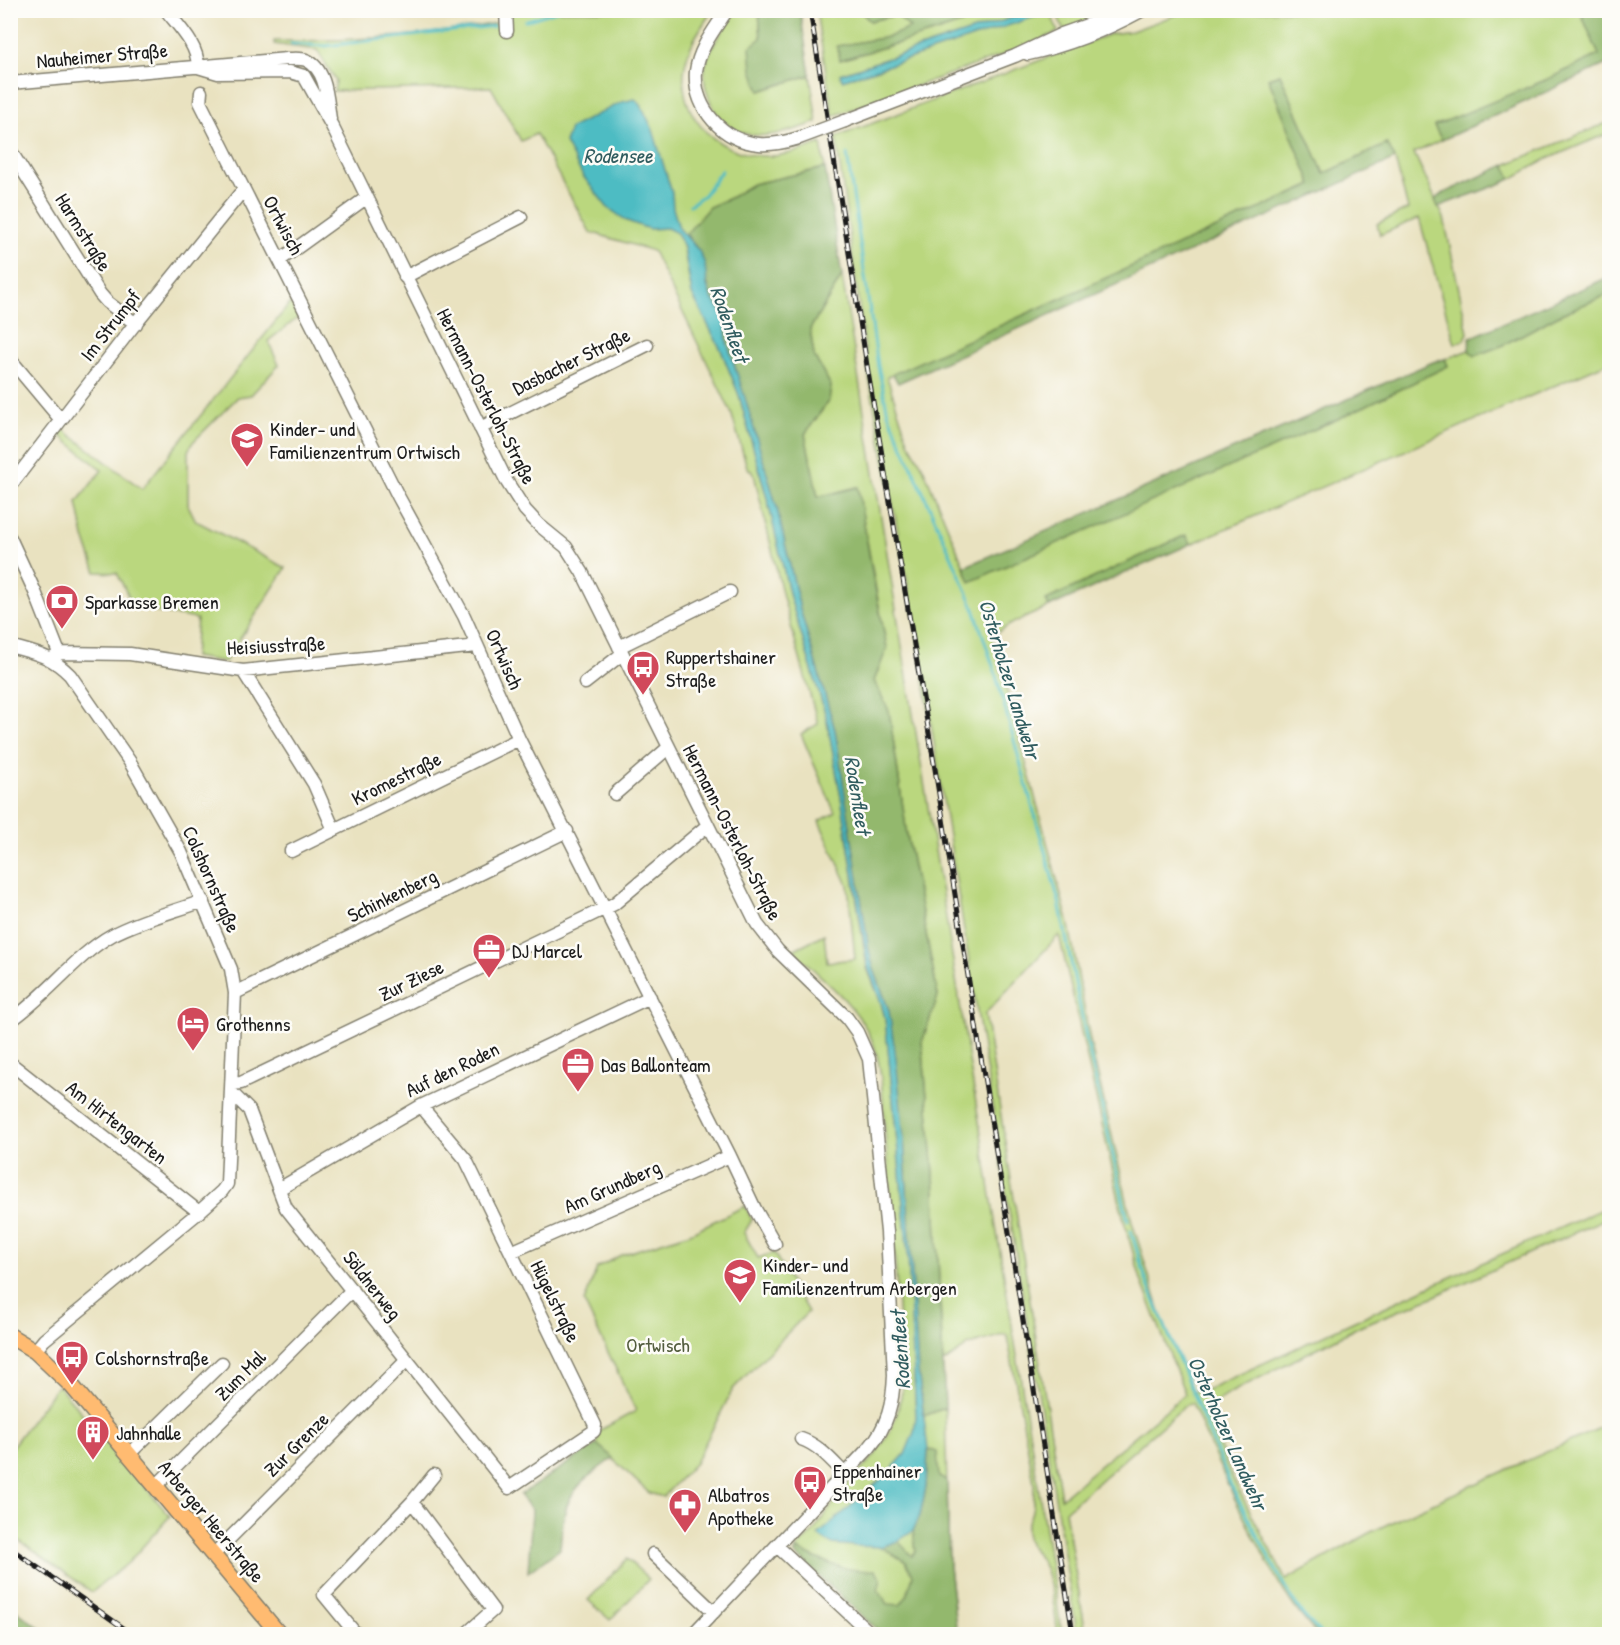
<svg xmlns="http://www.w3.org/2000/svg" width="1620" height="1645" viewBox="0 0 1620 1645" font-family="'Patrick Hand',sans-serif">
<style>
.green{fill:#bad77e;stroke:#6b7a4d;stroke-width:1.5;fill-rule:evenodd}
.forest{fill:#93b86d;stroke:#586a44;stroke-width:1.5}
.water{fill:#4ebcc3;stroke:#356c70;stroke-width:1.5}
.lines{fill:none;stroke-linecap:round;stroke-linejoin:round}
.stream{stroke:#4ebcc3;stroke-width:3}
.minor-casing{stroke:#827f6e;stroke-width:15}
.major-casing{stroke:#827f6e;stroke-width:18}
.minor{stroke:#fff;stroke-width:12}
.major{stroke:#ffbb71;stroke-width:15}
.rail-casing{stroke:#1c1c1c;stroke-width:5}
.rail{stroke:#fdfcf7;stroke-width:3;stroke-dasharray:9;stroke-linecap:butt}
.minor-bridge-casing{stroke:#827f6e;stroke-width:15;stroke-linecap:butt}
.minor-bridge{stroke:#fff;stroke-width:12}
.labels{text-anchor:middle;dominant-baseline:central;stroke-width:5;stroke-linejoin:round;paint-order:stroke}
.street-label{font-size:20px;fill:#1c1c1c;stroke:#fdfcf7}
.poi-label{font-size:20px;fill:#1c1c1c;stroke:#fdfcf7;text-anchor:start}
.park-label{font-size:20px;fill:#535d3e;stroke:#fdfcf7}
.water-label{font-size:21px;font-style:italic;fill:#305c5f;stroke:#fdfcf7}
</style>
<rect width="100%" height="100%" fill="#fdfcf7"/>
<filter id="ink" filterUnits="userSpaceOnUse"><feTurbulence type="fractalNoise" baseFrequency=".0167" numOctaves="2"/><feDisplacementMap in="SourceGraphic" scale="12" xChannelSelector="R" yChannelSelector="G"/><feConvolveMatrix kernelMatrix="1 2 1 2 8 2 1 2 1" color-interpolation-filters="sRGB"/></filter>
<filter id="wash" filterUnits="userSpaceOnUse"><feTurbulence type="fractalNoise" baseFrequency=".008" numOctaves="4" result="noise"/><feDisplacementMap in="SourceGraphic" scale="24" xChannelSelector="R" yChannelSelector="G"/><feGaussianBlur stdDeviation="1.35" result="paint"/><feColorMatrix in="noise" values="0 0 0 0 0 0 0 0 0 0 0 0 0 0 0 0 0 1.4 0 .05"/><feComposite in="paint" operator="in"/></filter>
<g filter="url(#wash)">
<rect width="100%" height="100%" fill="#e9e2c0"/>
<path class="green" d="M 1056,10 L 1116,11 L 1063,30 Z
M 505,11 L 712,11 C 699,30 686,49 684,73 C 679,128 735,166 786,154 C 798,152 809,147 821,143 L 825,168 L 753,184 L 730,198 L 709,207 L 682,240 L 692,294 L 721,350 L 739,395 L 768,502 L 790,597 L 826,716 L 841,797 L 867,968 L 881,1003 L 885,1018 L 908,1255 L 916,1415 L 924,1416 L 945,1408 L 949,1567 L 954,1608 L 882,1634 L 795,1554 L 796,1549 L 813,1532 L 842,1491 L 875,1455 L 890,1432 L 898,1411 L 903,1387 C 898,1302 893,1217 885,1132 C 882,1100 884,1059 867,1030 C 850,999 818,975 793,950 L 824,934 L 827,962 L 855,959 L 848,885 L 819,821 L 835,813 L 801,734 L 818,724 L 783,597 L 754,474 L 747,467 L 731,412 L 653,251 L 590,232 L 536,134 L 521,141 L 491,87 L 334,91 L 336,81 L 317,50 L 274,44 L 274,41 C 350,41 431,37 506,21 Z
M 736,11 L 759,11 L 761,38 L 760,91 L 810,75 L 817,122 C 781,136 732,150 711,103 C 705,90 702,77 706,63 C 711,44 726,27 736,11 Z
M 816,11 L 860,11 L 870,21 L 897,15 L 911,29 L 888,37 L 838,46 L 840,60 L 933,33 L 999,11 L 1033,11 L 840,74 L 872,71 L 1050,11 L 1058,32 L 1014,51 L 833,116 Z
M 1186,11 L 1580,11 L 1599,55 L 1548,79 L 1434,126 L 1442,140 L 1414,153 L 1444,218 L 1468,333 L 1464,340 L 1455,344 L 1419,218 L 1380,235 L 1377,224 L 1408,209 L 1395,159 L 1387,144 L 1324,174 L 1280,74 L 1268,78 L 1312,185 L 887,377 L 908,441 L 922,465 L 970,581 L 1340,418 L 1448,366 L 1445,359 L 1469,350 L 1474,356 L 1501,346 L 1561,314 L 1609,294 L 1609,362 L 1191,544 L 1186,535 L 1046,600 L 1049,607 L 1015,622 L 992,635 L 1069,925 L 1091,1046 L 1132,1222 L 1162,1318 L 1192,1392 L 1208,1389 L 1404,1298 L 1609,1206 L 1609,1217 L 1433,1297 L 1360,1326 L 1232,1392 L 1205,1409 L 1230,1473 L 1286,1580 L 1367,1534 L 1415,1511 L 1609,1424 L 1609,1634 L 1317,1634 C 1291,1607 1276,1579 1259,1546 C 1233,1499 1213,1453 1192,1403 L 1187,1404 L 1065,1511 L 1086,1634 L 1077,1634 L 913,612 L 869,378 L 836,137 L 1110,34 L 1132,31 ZM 1059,935 L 1125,1225 L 1141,1280 L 1185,1394 L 1061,1498 L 985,1014 Z
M 1609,122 L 1609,133 L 1547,159 L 1511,179 L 1505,165 Z
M 842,276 L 1062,1634 L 1058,1634 C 1054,1612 1053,1587 1044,1566 C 1039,1553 1028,1550 1026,1533 C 1025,1524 1030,1520 1032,1511 C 1034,1502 1034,1493 1034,1483 L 1007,1334 L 969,1345 L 943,1363 L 934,1174 L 922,1042 L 938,996 L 907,835 L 889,711 L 874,681 L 887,648 L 857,487 L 818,497 L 805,434 L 829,401 L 831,386 L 814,356 L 810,329 Z
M 291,302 L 299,317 L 268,341 L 279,365 L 251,395 L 238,397 L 193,442 L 188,451 L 188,505 L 196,521 L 286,568 L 225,662 L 194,657 L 197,619 L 134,608 L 117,573 L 96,572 L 84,537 L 77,502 L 102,470 L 57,433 L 61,428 L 142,489 Z
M 745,1206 L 752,1220 L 744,1233 L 758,1258 L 774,1253 L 808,1312 L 733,1389 L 695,1463 L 663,1497 L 649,1493 L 597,1444 L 600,1430 L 636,1411 L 584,1302 L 597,1268 L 621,1255 L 690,1233 Z
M 58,1385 L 170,1516 L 128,1563 L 92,1592 L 11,1535 L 11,1448 Z
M 627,1559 L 649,1579 L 610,1620 L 588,1600 Z"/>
<path class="forest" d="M 759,11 L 800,11 L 810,75 L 760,91 L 752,70 L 750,47 L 761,38 Z
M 860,11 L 999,11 L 933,33 L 840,60 L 837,46 L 888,37 L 910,28 L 897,15 L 870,21 Z
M 1580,11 L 1607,11 L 1609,17 L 1609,63 L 1442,140 L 1434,126 L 1548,79 L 1599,55 Z
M 1280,74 L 1324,174 L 1387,144 L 1395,159 L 898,383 L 893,374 L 1312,185 L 1268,78 Z
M 1505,165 L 1511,179 C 1486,191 1463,196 1438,207 L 1435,200 L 1444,193 Z
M 825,168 L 842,276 L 810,329 L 814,356 L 831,386 L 829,400 L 805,434 L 818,497 L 858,487 L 873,577 L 887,648 L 874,681 L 889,711 L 907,835 L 938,996 L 922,1042 L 934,1174 L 945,1408 L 924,1416 L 918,1371 L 904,1140 L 885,999 L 873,967 L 869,951 L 835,730 L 800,609 L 777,508 L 727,342 L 725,322 L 720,309 L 711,297 L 699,251 L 686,234 L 709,207 L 730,198 L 753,184 Z
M 1609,277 L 1609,294 L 1561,314 L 1501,346 L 1474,356 L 1469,350 L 1470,338 Z
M 1445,359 L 1448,366 L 1340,418 L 970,582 L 964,567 L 1433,362 Z
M 1186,535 L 1191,544 L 1049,607 L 1046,600 Z
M 597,1444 L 613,1458 C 570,1489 564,1496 560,1549 L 528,1572 L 532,1510 L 520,1495 Z
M 928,1449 L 937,1452 L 939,1477 L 947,1481 L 949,1567 L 957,1634 L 882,1634 L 795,1554 L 796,1549 C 821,1561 847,1573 875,1570 L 881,1579 L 878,1590 L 888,1604 L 900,1605 L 907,1596 L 913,1575 L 906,1562 L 881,1547 L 898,1541 L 912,1556 L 916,1551 L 913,1531 L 920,1515 L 926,1487 Z
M 10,1607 L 11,1607 L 48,1634 L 11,1634 Z"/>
<path class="water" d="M 1033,11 L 1052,11 L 872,71 L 842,80 L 840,74 Z
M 635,99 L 641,105 L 653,130 L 672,193 L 673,208 L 679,228 L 699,251 L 705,264 L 707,285 L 711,297 L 720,309 L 725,322 L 727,342 L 745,398 L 777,508 L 800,609 L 835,730 L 869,951 L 873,967 L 889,1011 L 896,1058 L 904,1140 L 918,1371 L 928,1449 L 926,1487 L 920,1515 L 913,1531 L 898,1541 L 881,1547 L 854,1546 L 831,1544 L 818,1535 L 889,1472 L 905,1454 L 914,1432 L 916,1416 L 908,1255 L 885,1018 L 881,1003 L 868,968 L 841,797 L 826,716 L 790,597 L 768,502 L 739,395 L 721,350 L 692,294 L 684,247 L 677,233 L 667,228 L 649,229 L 627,221 L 607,207 L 583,176 L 565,143 L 570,128 L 622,102 Z"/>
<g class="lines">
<path class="stream" d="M 525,21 L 559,10
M 291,44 L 326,46 L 494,26
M 847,154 L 878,366 L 888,413 L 972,603 L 995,672 L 1059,902 L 1087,1042 L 1128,1221
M 690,205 L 704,195 L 722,170
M 1131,1231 L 1146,1280 L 1231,1486 L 1285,1587 L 1303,1615 L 1321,1634"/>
</g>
</g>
<g filter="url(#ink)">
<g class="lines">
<g class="minor-casing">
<path id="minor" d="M 166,10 C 179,27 198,45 198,67
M 506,10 L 507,31
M 727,10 C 715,29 699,48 696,71 C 693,108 723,141 759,144 C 772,145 786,142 799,138
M 1028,54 C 1067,46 1108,29 1143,10
M 198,67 L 218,73 L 290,72 L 304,76 L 332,126 L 507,482 L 525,510 L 539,525 L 566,547 L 582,572 L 757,924 L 778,951 L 847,1018 L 857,1032 L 869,1059 L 887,1232 L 894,1375 C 893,1403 888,1426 869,1448 L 693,1634
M 10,83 L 287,59 C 293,59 301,58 306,60 C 327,69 327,100 330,119
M 201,92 L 200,102 L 398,496 L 464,616 L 519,739 L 730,1156 L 755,1209 L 775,1244
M 845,121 L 1015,56 L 1062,34 L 1130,10
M 10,150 L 100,294 L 107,302 L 136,324
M 280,260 L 366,198
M 405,277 L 521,217
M 10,359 L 61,420
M 480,428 L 647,345
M 10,486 L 138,320 L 243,190
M 10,538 L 35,592 L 59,653
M 10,646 C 37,654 50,655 70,675 L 130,762 L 181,852 L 231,969 L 235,993 L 227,1184 L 222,1191 L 199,1212 L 44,1340 L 35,1351
M 619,647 L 730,592
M 52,659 L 59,653 L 130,654 L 243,671 L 477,646
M 243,671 L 314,784 L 334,830
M 585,683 L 622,654
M 615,794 L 668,748
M 291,851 L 519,739
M 235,993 L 567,831
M 10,1021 C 46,997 76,955 112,935 C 140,920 173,912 203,901
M 10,1063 L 199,1212
M 232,1084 L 241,1083 L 614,904 L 708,825
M 232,1093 L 249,1110 L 286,1208 L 509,1488 L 594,1431 L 595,1425 L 466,1160 L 421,1106
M 279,1189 L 421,1106 L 650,997
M 511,1252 L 730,1156
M 801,1439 C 819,1445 832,1461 845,1474
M 129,1454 L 222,1363
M 434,1475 L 412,1502 L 493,1610 L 466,1634
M 156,1486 L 352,1290
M 777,1546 L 871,1634
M 653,1554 L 714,1612
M 213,1555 L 407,1360
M 356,1634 L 324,1595 L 412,1502"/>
</g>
<g class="major-casing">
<path id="major" d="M 10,1336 L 35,1351 L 72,1386 L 279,1634"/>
</g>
<use href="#minor" class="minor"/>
<use href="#major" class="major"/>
<g class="rail-casing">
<path id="rail" d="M 810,10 L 869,378 L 935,769 L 1073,1634
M 10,1548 L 132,1634"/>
</g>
<use href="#rail" class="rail"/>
<g class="minor-bridge-casing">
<path id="minor-bridge" d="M 799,138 L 845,121"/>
</g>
<use href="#minor-bridge" class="minor-bridge"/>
</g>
</g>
<defs>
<g id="school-pin" transform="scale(1.725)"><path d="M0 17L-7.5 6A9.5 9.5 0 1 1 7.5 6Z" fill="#d1495b" stroke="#fdfcf7"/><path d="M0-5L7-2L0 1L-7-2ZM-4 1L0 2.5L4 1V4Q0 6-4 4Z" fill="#fff"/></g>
<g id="bank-pin" transform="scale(1.725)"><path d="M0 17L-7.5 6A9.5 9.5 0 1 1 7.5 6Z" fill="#d1495b" stroke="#fdfcf7"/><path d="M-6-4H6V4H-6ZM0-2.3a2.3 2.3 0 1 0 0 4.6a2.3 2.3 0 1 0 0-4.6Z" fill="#fff"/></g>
<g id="bus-pin" transform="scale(1.725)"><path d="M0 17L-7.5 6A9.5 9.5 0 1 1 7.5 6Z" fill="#d1495b" stroke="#fdfcf7"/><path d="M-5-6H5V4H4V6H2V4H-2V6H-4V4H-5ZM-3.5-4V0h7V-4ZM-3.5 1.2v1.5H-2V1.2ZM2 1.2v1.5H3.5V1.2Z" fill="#fff"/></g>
<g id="office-pin" transform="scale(1.725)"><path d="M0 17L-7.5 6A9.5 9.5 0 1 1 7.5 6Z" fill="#d1495b" stroke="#fdfcf7"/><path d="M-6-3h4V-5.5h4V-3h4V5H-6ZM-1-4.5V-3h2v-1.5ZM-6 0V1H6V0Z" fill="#fff"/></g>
<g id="hotel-pin" transform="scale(1.725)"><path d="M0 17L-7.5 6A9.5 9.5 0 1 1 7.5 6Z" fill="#d1495b" stroke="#fdfcf7"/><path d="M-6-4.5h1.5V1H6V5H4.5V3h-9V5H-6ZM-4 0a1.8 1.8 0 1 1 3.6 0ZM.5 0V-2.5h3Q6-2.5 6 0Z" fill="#fff"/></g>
<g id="building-pin" transform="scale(1.725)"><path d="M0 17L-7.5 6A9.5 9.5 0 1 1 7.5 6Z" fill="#d1495b" stroke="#fdfcf7"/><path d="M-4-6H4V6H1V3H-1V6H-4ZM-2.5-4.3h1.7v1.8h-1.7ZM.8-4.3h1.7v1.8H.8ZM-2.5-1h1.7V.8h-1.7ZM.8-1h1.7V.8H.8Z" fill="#fff"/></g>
<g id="pharmacy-pin" transform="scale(1.725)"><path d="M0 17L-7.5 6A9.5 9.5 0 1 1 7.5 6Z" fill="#d1495b" stroke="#fdfcf7"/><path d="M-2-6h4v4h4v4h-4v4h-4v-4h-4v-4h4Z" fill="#fff"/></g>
</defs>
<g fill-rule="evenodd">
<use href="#school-pin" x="247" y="439"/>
<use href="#bank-pin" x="62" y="601"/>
<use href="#bus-pin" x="643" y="667"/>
<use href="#office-pin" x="489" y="950"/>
<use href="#hotel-pin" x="193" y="1023"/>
<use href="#office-pin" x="578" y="1064"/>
<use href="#school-pin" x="740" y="1275"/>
<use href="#bus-pin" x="72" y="1357"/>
<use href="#building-pin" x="93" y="1432"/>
<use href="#bus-pin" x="810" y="1482"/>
<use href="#pharmacy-pin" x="685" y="1505"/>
</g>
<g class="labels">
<g class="street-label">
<text transform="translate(102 55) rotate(-5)">Nauheimer Straße</text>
<text transform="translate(284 225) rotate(62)">Ortwisch</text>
<text transform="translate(84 232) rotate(58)">Harmstraße</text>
<text transform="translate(110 325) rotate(-52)">Im Strumpf</text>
<text transform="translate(571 361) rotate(-26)">Dasbacher Straße</text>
<text transform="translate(487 396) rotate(63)">Hermann-Osterloh-Straße</text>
<text transform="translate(276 645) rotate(-3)">Heisiusstraße</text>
<text transform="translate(505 659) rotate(66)">Ortwisch</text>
<text transform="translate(396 778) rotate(-26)">Kromestraße</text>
<text transform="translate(733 832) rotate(63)">Hermann-Osterloh-Straße</text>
<text transform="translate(212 879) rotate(66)">Colshornstraße</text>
<text transform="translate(392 895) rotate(-26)">Schinkenberg</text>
<text transform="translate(411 980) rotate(-26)">Zur Ziese</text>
<text transform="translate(452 1069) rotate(-26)">Auf den Roden</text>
<text transform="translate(117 1122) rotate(38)">Am Hirtengarten</text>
<text transform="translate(612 1186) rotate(-24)">Am Grundberg</text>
<text transform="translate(373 1285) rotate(52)">Söldnerweg</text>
<text transform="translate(556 1301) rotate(64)">Hügelstraße</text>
<text transform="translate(240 1375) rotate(-45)">Zum Mal</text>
<text transform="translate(296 1444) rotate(-45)">Zur Grenze</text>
<text transform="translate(212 1521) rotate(50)">Arberger Heerstraße</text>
</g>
<g class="poi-label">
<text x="270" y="428">Kinder- und<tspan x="270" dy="23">Familienzentrum Ortwisch</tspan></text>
<text x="85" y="601">Sparkasse Bremen</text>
<text x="666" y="656">Ruppertshainer<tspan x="666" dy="23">Straße</tspan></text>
<text x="512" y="950">DJ Marcel</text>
<text x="216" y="1023">Grothenns</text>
<text x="601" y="1064">Das Ballonteam</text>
<text x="763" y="1264">Kinder- und<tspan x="763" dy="23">Familienzentrum Arbergen</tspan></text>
<text x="95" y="1357">Colshornstraße</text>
<text x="116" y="1432">Jahnhalle</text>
<text x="833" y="1470">Eppenhainer<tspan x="833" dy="23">Straße</tspan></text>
<text x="708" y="1494">Albatros<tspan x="708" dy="23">Apotheke</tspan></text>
</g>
<g class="park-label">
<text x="658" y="1344">Ortwisch</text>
</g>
<g class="water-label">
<text x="618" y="155">Rodensee</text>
<text transform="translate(730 324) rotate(71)">Rodenfleet</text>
<text transform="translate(1010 679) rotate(73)">Osterholzer Landwehr</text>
<text transform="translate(858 795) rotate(81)">Rodenfleet</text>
<text transform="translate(900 1350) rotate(-94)">Rodenfleet</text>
<text transform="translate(1228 1433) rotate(66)">Osterholzer Landwehr</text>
</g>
</g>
<rect width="1620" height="1645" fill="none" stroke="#fdfcf7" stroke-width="36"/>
</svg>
